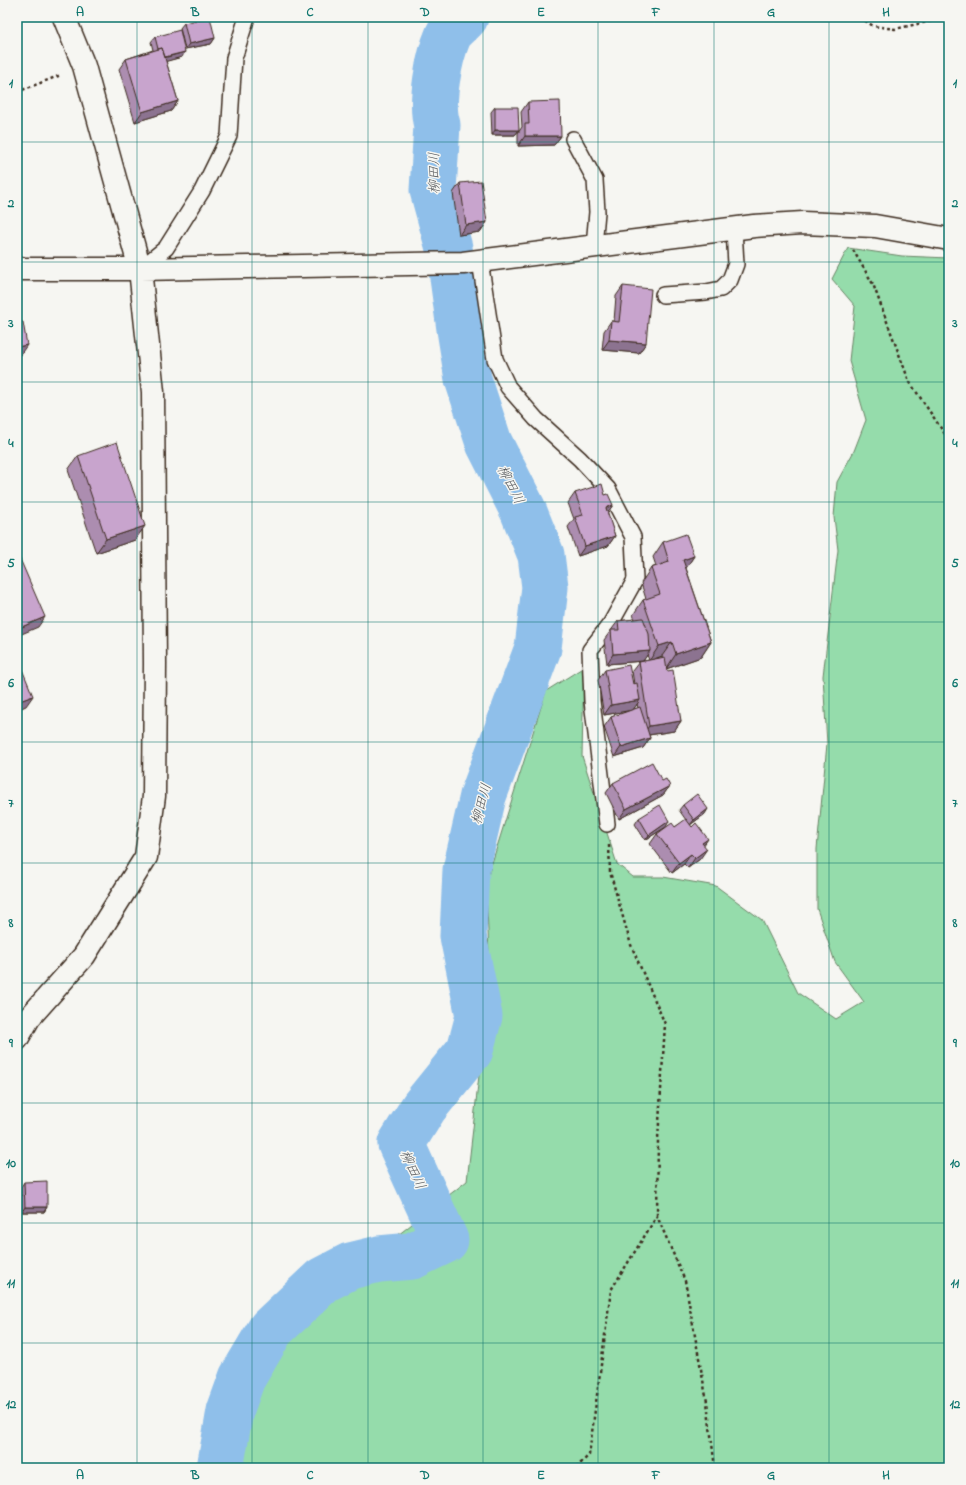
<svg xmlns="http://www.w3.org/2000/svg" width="966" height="1485" viewBox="0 0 966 1485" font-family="'Indie Flower','Klee One',sans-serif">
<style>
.green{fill:#95dcab;stroke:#688364}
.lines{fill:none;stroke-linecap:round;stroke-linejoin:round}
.river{stroke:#8fbfea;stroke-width:47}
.service-casing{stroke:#3b2a1e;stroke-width:18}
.tertiary-casing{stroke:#3b2a1e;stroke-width:25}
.path{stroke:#3b2a1e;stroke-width:2.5;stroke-dasharray:3 3;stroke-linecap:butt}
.service{stroke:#f6f6f2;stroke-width:15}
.tertiary{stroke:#f6f6f2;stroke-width:22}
.wall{fill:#ac8db0;stroke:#3b2a1e;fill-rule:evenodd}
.shaded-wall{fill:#8c7390;stroke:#3b2a1e}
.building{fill:#c8a4cd;stroke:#3b2a1e}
.grid{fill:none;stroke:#0f766e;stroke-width:1;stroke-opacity:0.55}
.labels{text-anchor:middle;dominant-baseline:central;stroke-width:3;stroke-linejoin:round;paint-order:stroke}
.water-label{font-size:14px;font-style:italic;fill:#54575b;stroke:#f6f6f2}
.neatline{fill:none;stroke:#0f766e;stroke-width:1.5}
.grid-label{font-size:13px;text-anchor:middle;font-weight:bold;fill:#0f766e}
</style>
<rect width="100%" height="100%" fill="#f6f6f2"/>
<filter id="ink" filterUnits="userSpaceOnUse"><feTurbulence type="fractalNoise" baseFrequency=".025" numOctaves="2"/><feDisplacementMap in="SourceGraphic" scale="8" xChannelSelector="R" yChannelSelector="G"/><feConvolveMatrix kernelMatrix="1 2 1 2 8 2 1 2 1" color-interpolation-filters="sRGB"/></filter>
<g filter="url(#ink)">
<path class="green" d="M 848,248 L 902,256 L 949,258 L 949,1468 L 226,1468 L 242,1400 L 268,1341 L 329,1289 L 467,1181 L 490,979 L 486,882 L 546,691 L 584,667 L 582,756 L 617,864 L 633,877 L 663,877 L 716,886 L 762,920 L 798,993 L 836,1019 L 864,1002 L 835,962 L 817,909 L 817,849 L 827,744 L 823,676 L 838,550 L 834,517 L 837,482 L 854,451 L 866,420 L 849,361 L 855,306 L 832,279 Z"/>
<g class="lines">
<path class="river" d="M 220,1468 L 230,1411 L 242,1378 L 271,1329 L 323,1280 L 350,1266 L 379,1259 L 412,1256 L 445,1240 L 401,1144 L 424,1107 L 470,1050 L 479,1016 L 463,936 L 466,870 L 483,796 L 538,648 L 545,587 L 541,555 L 523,510 L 489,443 L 468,379 L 460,329 L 449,248 L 433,190 L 437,125 C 430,103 439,57 448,36 C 451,29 460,23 465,17"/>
<g class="service-casing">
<path id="service" d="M 573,139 L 595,180 L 597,212 L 594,246
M 480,261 L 495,359 L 508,387 L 536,419 L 580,459 L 608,489 L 633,537 L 635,580 L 611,623 L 590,650 L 592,701 L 607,824
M 140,269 L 166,248 L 202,191 L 229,136 L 234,58 L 247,17
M 663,295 L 706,292 L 721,289 L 730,280 L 736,264 L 734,229"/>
</g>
<g class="tertiary-casing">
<path id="tertiary" d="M 17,269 L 140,269 L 463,263 L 754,226 L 803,223 L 875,226 L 949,239
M 17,1039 L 29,1018 L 84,956 L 146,857 L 154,796 L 155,663 L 153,392 L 140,269 L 84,66 L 64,17"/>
</g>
<path class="path" d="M 860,17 L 873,26 L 895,29 L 949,17
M 17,92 L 61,75
M 853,250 L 873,284 L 909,381 L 949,440
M 609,845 L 610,872 L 631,945 L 665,1024 L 658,1139 L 657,1216
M 576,1468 L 589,1455 L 611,1290 L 657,1216 L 685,1281 L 707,1402 L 715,1468"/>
<use href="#service" class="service"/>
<use href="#tertiary" class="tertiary"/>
</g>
<path class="wall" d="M 184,23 L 215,38 L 211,44 L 185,49 L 180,28 Z
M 155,37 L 182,57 L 166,61 L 178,101 L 171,111 L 135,122 L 119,69 L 126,59 L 153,50 L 151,42 Z
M 528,102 L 561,136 L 554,145 L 518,146 L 518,133 L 522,127 L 521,112 Z
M 495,107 L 519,130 L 515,135 L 492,135 L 491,112 Z
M 460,183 L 487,222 L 480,232 L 459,235 L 453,193 Z
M 623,286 L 646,343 L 639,353 L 602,350 L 604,331 L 611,321 L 614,321 L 616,296 Z
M 78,456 L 135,540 L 96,553 L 68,470 Z
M 575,493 L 613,505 L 607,513 L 615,536 L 608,546 L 578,556 L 568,527 L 574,519 L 568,503 Z
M 663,542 L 694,556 L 686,568 L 711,642 L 701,657 L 666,669 L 681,721 L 674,731 L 649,735 L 650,738 L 643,748 L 614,757 L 604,727 L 611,717 L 633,710 L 604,715 L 598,680 L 605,670 L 633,684 L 634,684 L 632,671 L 639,662 L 643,661 L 607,664 L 604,640 L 618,621 L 635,619 L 633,615 L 643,600 L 646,599 L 641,583 L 651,568 L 656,566 L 653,557 ZM 647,655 L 649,660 L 643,661 ZM 662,656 L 663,658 L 655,659 ZM 637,704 L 638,708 L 633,710 Z
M 662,781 L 670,786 L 663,795 L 619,819 L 606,793 L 613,783 Z
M 683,805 L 705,814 L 690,825 L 704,845 L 700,859 L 688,868 L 684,864 L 672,873 L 650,844 L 657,834 L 675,827 L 686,820 L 679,810 Z
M 639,818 L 666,827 L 645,840 L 635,824 Z
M 24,1182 L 47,1207 L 44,1212 L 22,1212 L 21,1187 Z"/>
<path class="shaded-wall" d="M 215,38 L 211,44 L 185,49 L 189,44 Z
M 185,52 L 182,57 L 157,64 L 160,59 Z
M 178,101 L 171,111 L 135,122 L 142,112 Z
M 495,130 L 519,130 L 515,135 L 492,135 Z
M 525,136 L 561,136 L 554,145 L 518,146 Z
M 487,222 L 480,232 L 459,235 L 466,225 Z
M 609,340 L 646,343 L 639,353 L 602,350 Z
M 27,345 L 20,355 L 17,355 L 17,347 Z
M 613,505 L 606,515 L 606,508 Z
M 145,526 L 135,540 L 96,553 L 106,539 Z
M 615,536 L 608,546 L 578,556 L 585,546 Z
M 694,556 L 684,571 L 683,560 Z
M 45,617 L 38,627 L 17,636 L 17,629 Z
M 672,642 L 662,656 L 649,661 L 659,646 Z
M 711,642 L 701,657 L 666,669 L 676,654 Z
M 650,651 L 643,661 L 607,664 L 613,654 Z
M 33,696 L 26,706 L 17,710 L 17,702 Z
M 640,700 L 633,710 L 604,715 L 611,705 Z
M 681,721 L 674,731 L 642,736 L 649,726 Z
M 650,738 L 643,748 L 614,757 L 621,747 Z
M 670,786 L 663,795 L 619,819 L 626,809 Z
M 708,809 L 705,814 L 690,825 L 694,820 Z
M 669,821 L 666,827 L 645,840 L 649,835 Z
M 708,839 L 701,849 L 702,843 Z
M 707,849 L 700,859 L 688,868 L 695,858 Z
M 691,854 L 684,864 L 672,873 L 679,863 Z
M 25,1207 L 47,1207 L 44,1212 L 22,1212 Z"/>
<path class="building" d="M 210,17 L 215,38 L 189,44 L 184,23 Z
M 180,30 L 185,52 L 165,57 L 162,48 L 158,49 L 155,37 Z
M 162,48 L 178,101 L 142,112 L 126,59 Z
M 560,101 L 561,136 L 525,136 L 525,124 L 529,124 L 528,102 Z
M 495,107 L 518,107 L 519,130 L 495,130 Z
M 481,181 L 487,222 L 466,225 L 460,183 Z
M 623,286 L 651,289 L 646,343 L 609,340 L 611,321 L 619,322 Z
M 23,322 L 27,345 L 17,347 L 17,323 Z
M 117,442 L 145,526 L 106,539 L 78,456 Z
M 602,484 L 605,495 L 608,494 L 613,505 L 606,508 L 615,536 L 585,546 L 575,517 L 583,515 L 575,493 Z
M 686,534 L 694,556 L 683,560 L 711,642 L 676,654 L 672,642 L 659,646 L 643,600 L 660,594 L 651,568 L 669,562 L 663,542 Z
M 20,559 L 45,617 L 17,629 L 17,560 Z
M 643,618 L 649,634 L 650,651 L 613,654 L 611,630 L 619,630 L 618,621 Z
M 665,657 L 667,671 L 673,670 L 681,721 L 649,726 L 639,662 Z
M 17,662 L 19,662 L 33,696 L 17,702 Z
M 629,665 L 633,684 L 637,683 L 640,700 L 611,705 L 605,670 Z
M 640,707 L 650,738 L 621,747 L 611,717 Z
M 652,762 L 662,781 L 666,779 L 670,786 L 626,809 L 613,783 Z
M 697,794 L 708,809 L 694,820 L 683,805 Z
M 660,805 L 669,821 L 649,835 L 639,818 Z
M 686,819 L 692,827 L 696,823 L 708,839 L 702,843 L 707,849 L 695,858 L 691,854 L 679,863 L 657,834 L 672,823 L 675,827 Z
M 47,1181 L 47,1207 L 25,1207 L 24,1182 Z"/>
</g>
<path class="grid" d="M 137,17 L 137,1468M 252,17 L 252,1468M 368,17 L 368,1468M 483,17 L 483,1468M 598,17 L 598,1468M 714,17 L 714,1468M 829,17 L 829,1468M 17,142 L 949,142M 17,262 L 949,262M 17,382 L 949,382M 17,502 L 949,502M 17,622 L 949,622M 17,742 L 949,742M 17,863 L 949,863M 17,983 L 949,983M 17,1103 L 949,1103M 17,1223 L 949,1223M 17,1343 L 949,1343"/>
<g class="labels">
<g class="water-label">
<text transform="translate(435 173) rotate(-91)">柳田川</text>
<text transform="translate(510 485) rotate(63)">柳田川</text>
<text transform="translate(482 804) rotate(-75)">柳田川</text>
<text transform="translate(412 1170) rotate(65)">柳田川</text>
</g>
</g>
<rect width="966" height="1485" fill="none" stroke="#f6f6f2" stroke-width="44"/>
<rect x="22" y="22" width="922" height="1441" class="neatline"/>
<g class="grid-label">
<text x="80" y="16">A</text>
<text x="195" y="16">B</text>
<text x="310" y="16">C</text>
<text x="425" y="16">D</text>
<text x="541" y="16">E</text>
<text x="656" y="16">F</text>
<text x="771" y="16">G</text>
<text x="886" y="16">H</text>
<text x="11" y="87">1</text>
<text x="955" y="87">1</text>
<text x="11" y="207">2</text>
<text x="955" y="207">2</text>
<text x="11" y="327">3</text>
<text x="955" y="327">3</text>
<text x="11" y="447">4</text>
<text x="955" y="447">4</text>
<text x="11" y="567">5</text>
<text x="955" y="567">5</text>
<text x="11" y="687">6</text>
<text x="955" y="687">6</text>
<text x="11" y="807">7</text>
<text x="955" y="807">7</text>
<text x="11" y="927">8</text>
<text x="955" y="927">8</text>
<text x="11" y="1047">9</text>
<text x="955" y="1047">9</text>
<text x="11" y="1167">10</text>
<text x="955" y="1167">10</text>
<text x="11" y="1287">11</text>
<text x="955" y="1287">11</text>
<text x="11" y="1408">12</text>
<text x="955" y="1408">12</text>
<text x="80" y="1479">A</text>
<text x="195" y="1479">B</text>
<text x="310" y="1479">C</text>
<text x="425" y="1479">D</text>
<text x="541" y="1479">E</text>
<text x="656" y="1479">F</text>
<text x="771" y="1479">G</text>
<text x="886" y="1479">H</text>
</g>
</svg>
